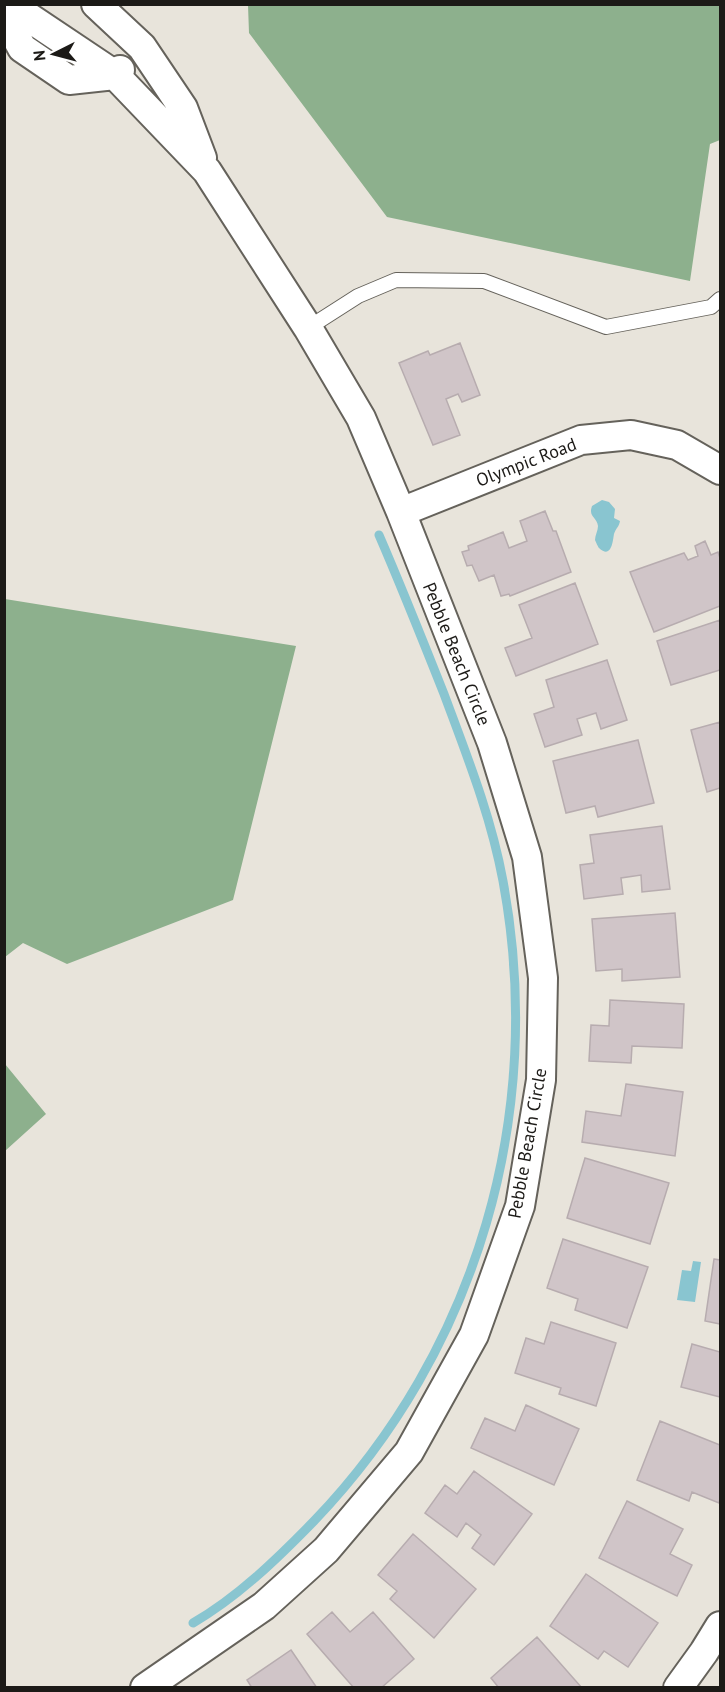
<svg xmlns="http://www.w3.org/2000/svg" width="725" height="1692" viewBox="0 0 725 1692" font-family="'PT Sans',sans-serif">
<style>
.forest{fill:#8db08d}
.water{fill:#89c5d0}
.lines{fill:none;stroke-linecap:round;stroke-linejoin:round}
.stream{stroke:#89c5d0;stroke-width:9}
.building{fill:#d0c5c8;stroke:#b7acaf;stroke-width:1.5}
.lane-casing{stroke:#65625b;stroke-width:16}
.street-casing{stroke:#65625b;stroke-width:32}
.lane{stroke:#fff;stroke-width:14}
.street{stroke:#fff;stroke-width:28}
.labels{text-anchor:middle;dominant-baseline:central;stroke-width:5;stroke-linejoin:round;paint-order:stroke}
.street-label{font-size:18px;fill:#1c1a17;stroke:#fff}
</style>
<rect width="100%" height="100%" fill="#e8e4db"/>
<path class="forest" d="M 248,5 L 720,5 L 720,140 L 710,144 L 690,281 L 387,217 L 249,33 Z
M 5,599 L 296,646 L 233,900 L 67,964 L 23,943 L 5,957 Z
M 5,1064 L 46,1114 L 5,1151 L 4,1151 Z"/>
<path class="water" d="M 602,500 L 609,502 L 615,509 L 614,518 L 620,521 C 619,527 616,528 614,534 C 613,539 612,560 599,548 C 598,547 596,542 595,540 C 595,535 598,531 598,526 C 597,517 588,517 592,506 Z
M 693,1261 L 701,1262 L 695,1302 L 677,1300 L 682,1270 L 691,1271 Z"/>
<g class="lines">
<path class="stream" d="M 193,1623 C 238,1597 278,1558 314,1521 C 478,1350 546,1113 503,881 C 491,816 467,756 444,694 C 423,641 402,588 379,535"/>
</g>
<path class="building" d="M 460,343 L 480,395 L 462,402 L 458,394 L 446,399 L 460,435 L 433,445 L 399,363 L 428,351 L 430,355 Z
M 545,511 L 553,531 L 556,531 L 571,572 L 510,596 L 509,594 L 501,596 L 494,575 L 479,581 L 472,565 L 467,566 L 462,552 L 469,550 L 468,546 L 503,532 L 509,548 L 527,541 L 520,521 Z
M 705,541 L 711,555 L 718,552 L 720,558 L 720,606 L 654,632 L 630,572 L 684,553 L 688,560 L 698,556 L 695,546 Z
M 575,583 L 598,644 L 516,676 L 505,648 L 532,638 L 519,605 Z
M 720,620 L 720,670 L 671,685 L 657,641 Z
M 607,660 L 627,720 L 601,729 L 596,713 L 577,719 L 582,735 L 545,747 L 534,714 L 554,707 L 546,680 Z
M 720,722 L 720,788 L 707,792 L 691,730 Z
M 638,740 L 654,803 L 598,817 L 595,806 L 566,813 L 553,761 Z
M 662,826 L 670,889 L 642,892 L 641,875 L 621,878 L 623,894 L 584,899 L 580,865 L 594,863 L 590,835 Z
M 675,913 L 680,977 L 622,981 L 622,969 L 596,971 L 592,919 Z
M 610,1000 L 684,1004 L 682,1048 L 632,1046 L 631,1063 L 589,1061 L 591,1025 L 609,1026 Z
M 626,1084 L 683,1092 L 675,1156 L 582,1142 L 586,1111 L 621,1116 Z
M 585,1158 L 669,1183 L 650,1244 L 567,1218 Z
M 563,1239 L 648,1267 L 627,1328 L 575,1310 L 578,1299 L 547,1288 Z
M 714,1259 L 720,1260 L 720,1324 L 705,1321 Z
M 551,1322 L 616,1343 L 596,1406 L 559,1394 L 561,1388 L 515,1373 L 526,1338 L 544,1344 Z
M 692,1344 L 720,1352 L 720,1397 L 681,1387 Z
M 526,1405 L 579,1429 L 554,1485 L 471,1448 L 485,1418 L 515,1431 Z
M 660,1421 L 720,1445 L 720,1499 L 719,1503 L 692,1492 L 689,1501 L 637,1480 Z
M 474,1471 L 532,1514 L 494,1565 L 472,1548 L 481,1535 L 466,1523 L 457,1537 L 425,1513 L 445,1485 L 457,1494 Z
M 627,1501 L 683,1529 L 670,1554 L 692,1565 L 677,1596 L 599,1558 Z
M 413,1534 L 476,1589 L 434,1638 L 390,1599 L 397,1591 L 378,1575 Z
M 586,1574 L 658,1623 L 628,1667 L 604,1651 L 598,1659 L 550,1626 Z
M 332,1612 L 350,1632 L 373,1612 L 414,1659 L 381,1688 L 354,1688 L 307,1634 Z
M 537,1637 L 582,1688 L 499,1688 L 491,1678 Z
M 291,1650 L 317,1688 L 252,1688 L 247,1680 Z"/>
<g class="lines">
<g class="lane-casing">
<path id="lane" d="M 308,328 L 358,296 L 396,280 L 484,281 L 606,327 L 711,307 L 720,299"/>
</g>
<g class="street-casing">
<path id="street" d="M 9,4 L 115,75 L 207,171 L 308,328 L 361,418 L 401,512 L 492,743 L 527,857 L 543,978 L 541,1080 L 520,1206 L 474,1335 L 409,1452 L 326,1550 L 264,1606 L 145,1688
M 96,4 L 142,47 L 183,108 L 202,158
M 4,15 L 22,48 L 69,80 L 115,75 L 120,70
M 401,512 L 581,440 L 631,435 L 677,445 L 720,470
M 678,1688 L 704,1652 L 720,1626"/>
</g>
<use href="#lane" class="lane"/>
<use href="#street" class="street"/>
</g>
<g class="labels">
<g class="street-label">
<text transform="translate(526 462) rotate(-21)">Olympic Road</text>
<text transform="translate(457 654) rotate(68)">Pebble Beach Circle</text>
<text transform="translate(527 1143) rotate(-80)">Pebble Beach Circle</text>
</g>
</g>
<rect width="725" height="1692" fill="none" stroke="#1c1a17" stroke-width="12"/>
<g transform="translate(54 54) rotate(264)" stroke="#ffffff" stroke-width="4.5" paint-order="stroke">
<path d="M0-4.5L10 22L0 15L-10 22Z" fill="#1c1a17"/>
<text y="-9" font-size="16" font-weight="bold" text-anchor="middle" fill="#1c1a17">N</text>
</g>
</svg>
